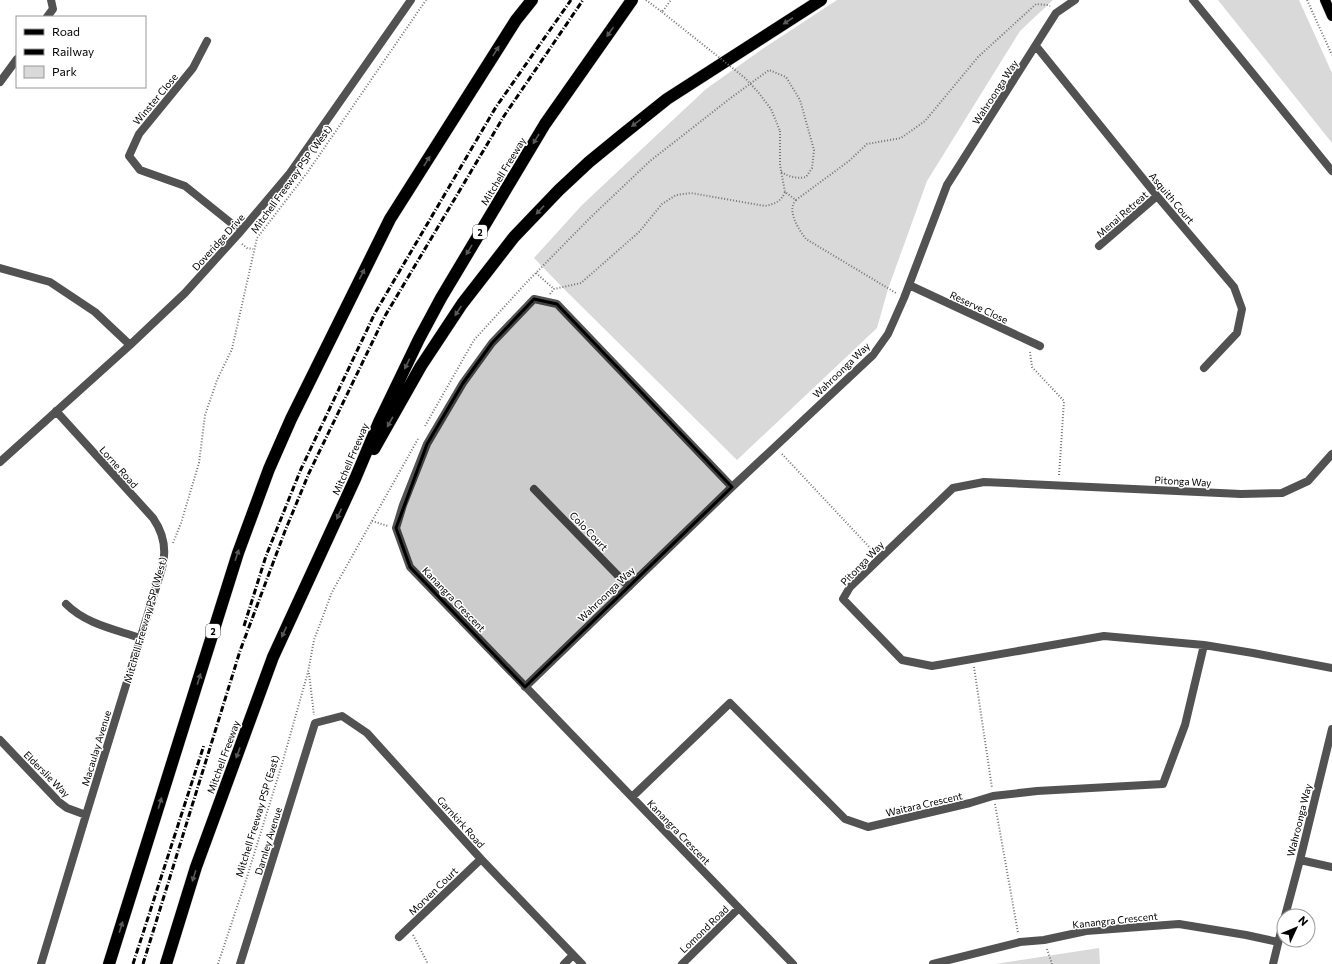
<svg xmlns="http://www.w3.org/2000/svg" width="1332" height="964" viewBox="0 0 1332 964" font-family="Commissioner,sans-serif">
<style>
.green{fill:#d9d9d9}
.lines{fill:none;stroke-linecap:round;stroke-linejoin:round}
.primary-casing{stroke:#dbdbdb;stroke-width:11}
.motorway-casing{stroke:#dbdbdb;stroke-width:13}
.path{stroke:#747474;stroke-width:2;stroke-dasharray:1 2;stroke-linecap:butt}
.minor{stroke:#525252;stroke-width:8}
.primary{stroke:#000;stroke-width:10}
.motorway{stroke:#000;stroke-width:12}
.rail{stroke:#000;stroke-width:3;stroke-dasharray:6 2 1 2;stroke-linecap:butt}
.path-bridge{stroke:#747474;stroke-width:2;stroke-dasharray:1 2;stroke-linecap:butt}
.oneway{fill:#595959}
.marked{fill:#000;fill-opacity:0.2;stroke:#000;stroke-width:3;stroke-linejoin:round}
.labels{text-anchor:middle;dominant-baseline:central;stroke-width:3;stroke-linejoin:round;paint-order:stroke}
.shield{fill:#fff;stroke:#4c4c4c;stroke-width:1}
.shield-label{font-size:9px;font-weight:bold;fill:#000}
.street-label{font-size:10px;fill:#000;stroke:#fff}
</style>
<rect width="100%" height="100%" fill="#fff"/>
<path class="green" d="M 837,0 L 1053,0 L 1020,31 L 927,181 L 888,289 L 877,328 L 737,460 L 563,288 L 534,258 L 582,205 L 706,89 L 761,50 Z
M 1218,0 L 1299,0 L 1332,73 L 1332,143 Z
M 1099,948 L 1100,964 L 995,964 Z"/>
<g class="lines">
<g class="primary-casing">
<path id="primary" d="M 1325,0 L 1332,16"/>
</g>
<g class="motorway-casing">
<path id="motorway" d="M 374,449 L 421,366 L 462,304 L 514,237 L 559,190 L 589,162 L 622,135 L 667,99 L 821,0
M 109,964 L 238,553 L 269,469 L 291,419 L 390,219 L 516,20 L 532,0
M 166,964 L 196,867 L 273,657 L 355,479 L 379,422 L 419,339 L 441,298 L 545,124 L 632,0"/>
</g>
<path class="path" d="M 646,0 L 662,12 L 671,0
M 1307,0 L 1332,55
M 780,131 L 780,165 L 785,192 L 796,200 L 849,161 L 867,144 L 901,138 L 925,121 L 978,57 L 1036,4 L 1048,5 L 1050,6
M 796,200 C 786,210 799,230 806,239 L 896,293
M 242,244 L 247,248 L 253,249
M 536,273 L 554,289
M 550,294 L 554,289 L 581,283 L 639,232 L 662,204 L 676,195 L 691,193 L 765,206 C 774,204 781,202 785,192
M 1030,352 L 1032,367 L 1064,401 L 1059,476
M 425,426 L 474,340 L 526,283 L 591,217 L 650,161 L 732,97 L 769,70 L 786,77 L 800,100 L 814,150 L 812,168 L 806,177 C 797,179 790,177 781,172
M 782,454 L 873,551
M 372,521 L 388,526
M 173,543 L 181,523 L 199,463 L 205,415 L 217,380 L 232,349 L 257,238 L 307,173 L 426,0
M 974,667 L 992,788
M 309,673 L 314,715
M 995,804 L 1018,933
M 413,935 L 428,964
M 1047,949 L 1052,964
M 218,964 L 247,877 L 282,764 L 308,672 L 314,640 L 332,592 L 418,439"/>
<path class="minor" d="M 1193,0 L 1332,171
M 47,17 L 53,9 L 51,0
M 207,41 L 193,68 L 139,134 L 129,156 L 140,170 L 185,186 L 241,231
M 1036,46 L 1157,196 L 1234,287 L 1242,309 L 1237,333 L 1204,368
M 0,82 L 17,59
M 1099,246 L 1157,196
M 0,268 L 50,282 L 95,312 L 130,345
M 909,285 L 1040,346
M 1332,454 L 1308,481 L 1282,493 L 1241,494 L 984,482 L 953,488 L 850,587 L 843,599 L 902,660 L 932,666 L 1104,636 L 1204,645 L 1253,653 L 1332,668
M 0,462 L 130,345 L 185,293 L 241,231 L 290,173 L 411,0
M 732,487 L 557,304 L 534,299 L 492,343 L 463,383 L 427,444 L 403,505 L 396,528 L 410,567 L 793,964
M 534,489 L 629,587
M 66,604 C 86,624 114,629 140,638
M 525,687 L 732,487 L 873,355 L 888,334 L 904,298 L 947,185 L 1056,13 L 1075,0
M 0,740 L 59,802 L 67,808 L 86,815
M 632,797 L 730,703 L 845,819 L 868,827 L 970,803 L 993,796 L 1037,791 L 1163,784 L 1185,725 L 1204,645
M 1300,860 L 1332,867
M 1285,916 L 1300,860 L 1332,729
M 399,937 L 481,859
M 41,964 L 86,815 L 162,568 C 167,550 164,534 153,518 L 56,411
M 240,964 L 315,723 L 342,716 L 367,733 L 481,859 L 582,964
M 564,964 L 573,955
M 682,964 L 739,908
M 933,964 L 1020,942 L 1044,940 L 1086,931 L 1179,924 L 1246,935 L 1278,942
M 1273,964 L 1284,919"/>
<use href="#primary" class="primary"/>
<use href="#motorway" class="motorway"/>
<path class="rail" d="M 244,626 L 266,556 L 301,469 L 375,313 L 496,107 L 571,0
M 133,964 L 204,745
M 143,964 L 240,651 L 285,531 L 309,473 L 385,316 L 504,116 L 583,0"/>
<path class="path-bridge" d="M 662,12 L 745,78 L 758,92 L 771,109 L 780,131"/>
</g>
<defs><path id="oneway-solid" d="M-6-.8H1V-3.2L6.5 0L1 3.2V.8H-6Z"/></defs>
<g class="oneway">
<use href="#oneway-solid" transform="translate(788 21) rotate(147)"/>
<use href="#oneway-solid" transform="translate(610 32) rotate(125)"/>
<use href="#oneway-solid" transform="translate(496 51) rotate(-58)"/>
<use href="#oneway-solid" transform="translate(636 123) rotate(142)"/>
<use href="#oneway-solid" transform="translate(536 139) rotate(121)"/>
<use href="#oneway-solid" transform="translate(427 161) rotate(-58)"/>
<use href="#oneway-solid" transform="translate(540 210) rotate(133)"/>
<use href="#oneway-solid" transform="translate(469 250) rotate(121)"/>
<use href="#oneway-solid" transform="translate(362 274) rotate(-63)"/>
<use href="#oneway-solid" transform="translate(458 311) rotate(124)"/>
<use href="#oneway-solid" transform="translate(407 364) rotate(116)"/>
<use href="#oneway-solid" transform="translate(390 422) rotate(119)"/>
<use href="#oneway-solid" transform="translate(339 514) rotate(115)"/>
<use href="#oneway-solid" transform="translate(237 555) rotate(-71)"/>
<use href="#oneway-solid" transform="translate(284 632) rotate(115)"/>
<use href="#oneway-solid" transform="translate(199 679) rotate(-73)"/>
<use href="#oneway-solid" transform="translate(238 753) rotate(110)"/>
<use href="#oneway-solid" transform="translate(160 803) rotate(-73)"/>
<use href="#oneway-solid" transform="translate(194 876) rotate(108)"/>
<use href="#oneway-solid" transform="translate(121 927) rotate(-73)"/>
</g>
<path class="marked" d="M 534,299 L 557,304 L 732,487 L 525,687 L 410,567 L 396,528 L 427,444 L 463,383 L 492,343 Z"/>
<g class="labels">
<g class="shield">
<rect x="473" y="225" width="14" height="14" rx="3"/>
<rect x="206" y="624" width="14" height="14" rx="3"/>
</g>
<g class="shield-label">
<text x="480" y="232">2</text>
<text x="213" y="631">2</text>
</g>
<g class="street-label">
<text transform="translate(995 92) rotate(-57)">Wahroonga Way</text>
<text transform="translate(155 99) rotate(-50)">Winster Close</text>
<text transform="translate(503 171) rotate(-59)">Mitchell Freeway</text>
<text transform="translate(291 179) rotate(-54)">Mitchell Freeway PSP (West)</text>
<text transform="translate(1172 198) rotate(50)">Asquith Court</text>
<text transform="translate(1122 214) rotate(-41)">Menai Retreat</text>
<text transform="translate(218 242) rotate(-48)">Doveridge Drive</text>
<text transform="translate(979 307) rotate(25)">Reserve Close</text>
<text transform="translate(841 370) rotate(-44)">Wahroonga Way</text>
<text transform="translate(350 459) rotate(-67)">Mitchell Freeway</text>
<text transform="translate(119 467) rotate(48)">Lorne Road</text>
<text transform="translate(1183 481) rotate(3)">Pitonga Way</text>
<text transform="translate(589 531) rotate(46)">Colo Court</text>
<text transform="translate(862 563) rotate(-46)">Pitonga Way</text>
<text transform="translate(606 594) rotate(-44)">Wahroonga Way</text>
<text transform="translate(454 599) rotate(46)">Kanangra Crescent</text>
<text transform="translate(145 620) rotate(-74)">Mitchell Freeway PSP (West)</text>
<text transform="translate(96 748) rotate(-73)">Macaulay Avenue</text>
<text transform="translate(223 757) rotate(-70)">Mitchell Freeway</text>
<text transform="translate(47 774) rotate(45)">Elderslie Way</text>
<text transform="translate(924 804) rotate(-13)">Waitara Crescent</text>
<text transform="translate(257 816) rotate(-73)">Mitchell Freeway PSP (East)</text>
<text transform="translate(1299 820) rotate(-76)">Wahroonga Way</text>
<text transform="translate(461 822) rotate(48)">Garnkirk Road</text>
<text transform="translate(679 832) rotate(46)">Kanangra Crescent</text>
<text transform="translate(268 841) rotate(-73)">Darnley Avenue</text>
<text transform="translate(433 891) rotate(-44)">Morven Court</text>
<text transform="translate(1115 920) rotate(-6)">Kanangra Crescent</text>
<text transform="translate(704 929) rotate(-44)">Lomond Road</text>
</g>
</g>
<rect x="16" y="16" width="130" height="72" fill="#ffffff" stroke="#999999"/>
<rect x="24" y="29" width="20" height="6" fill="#000000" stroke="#999999"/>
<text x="52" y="36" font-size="12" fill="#000000">Road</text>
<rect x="24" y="49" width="20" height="6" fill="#000000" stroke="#999999"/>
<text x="52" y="56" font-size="12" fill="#000000">Railway</text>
<rect x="24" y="66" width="20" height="12" fill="#d9d9d9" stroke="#999999"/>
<text x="52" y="76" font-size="12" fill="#000000">Park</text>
<g transform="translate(1296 928) rotate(46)"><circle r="19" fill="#ffffff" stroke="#999999"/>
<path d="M0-3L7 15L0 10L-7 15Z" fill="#000000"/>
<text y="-6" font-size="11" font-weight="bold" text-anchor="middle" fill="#000000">N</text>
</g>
</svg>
